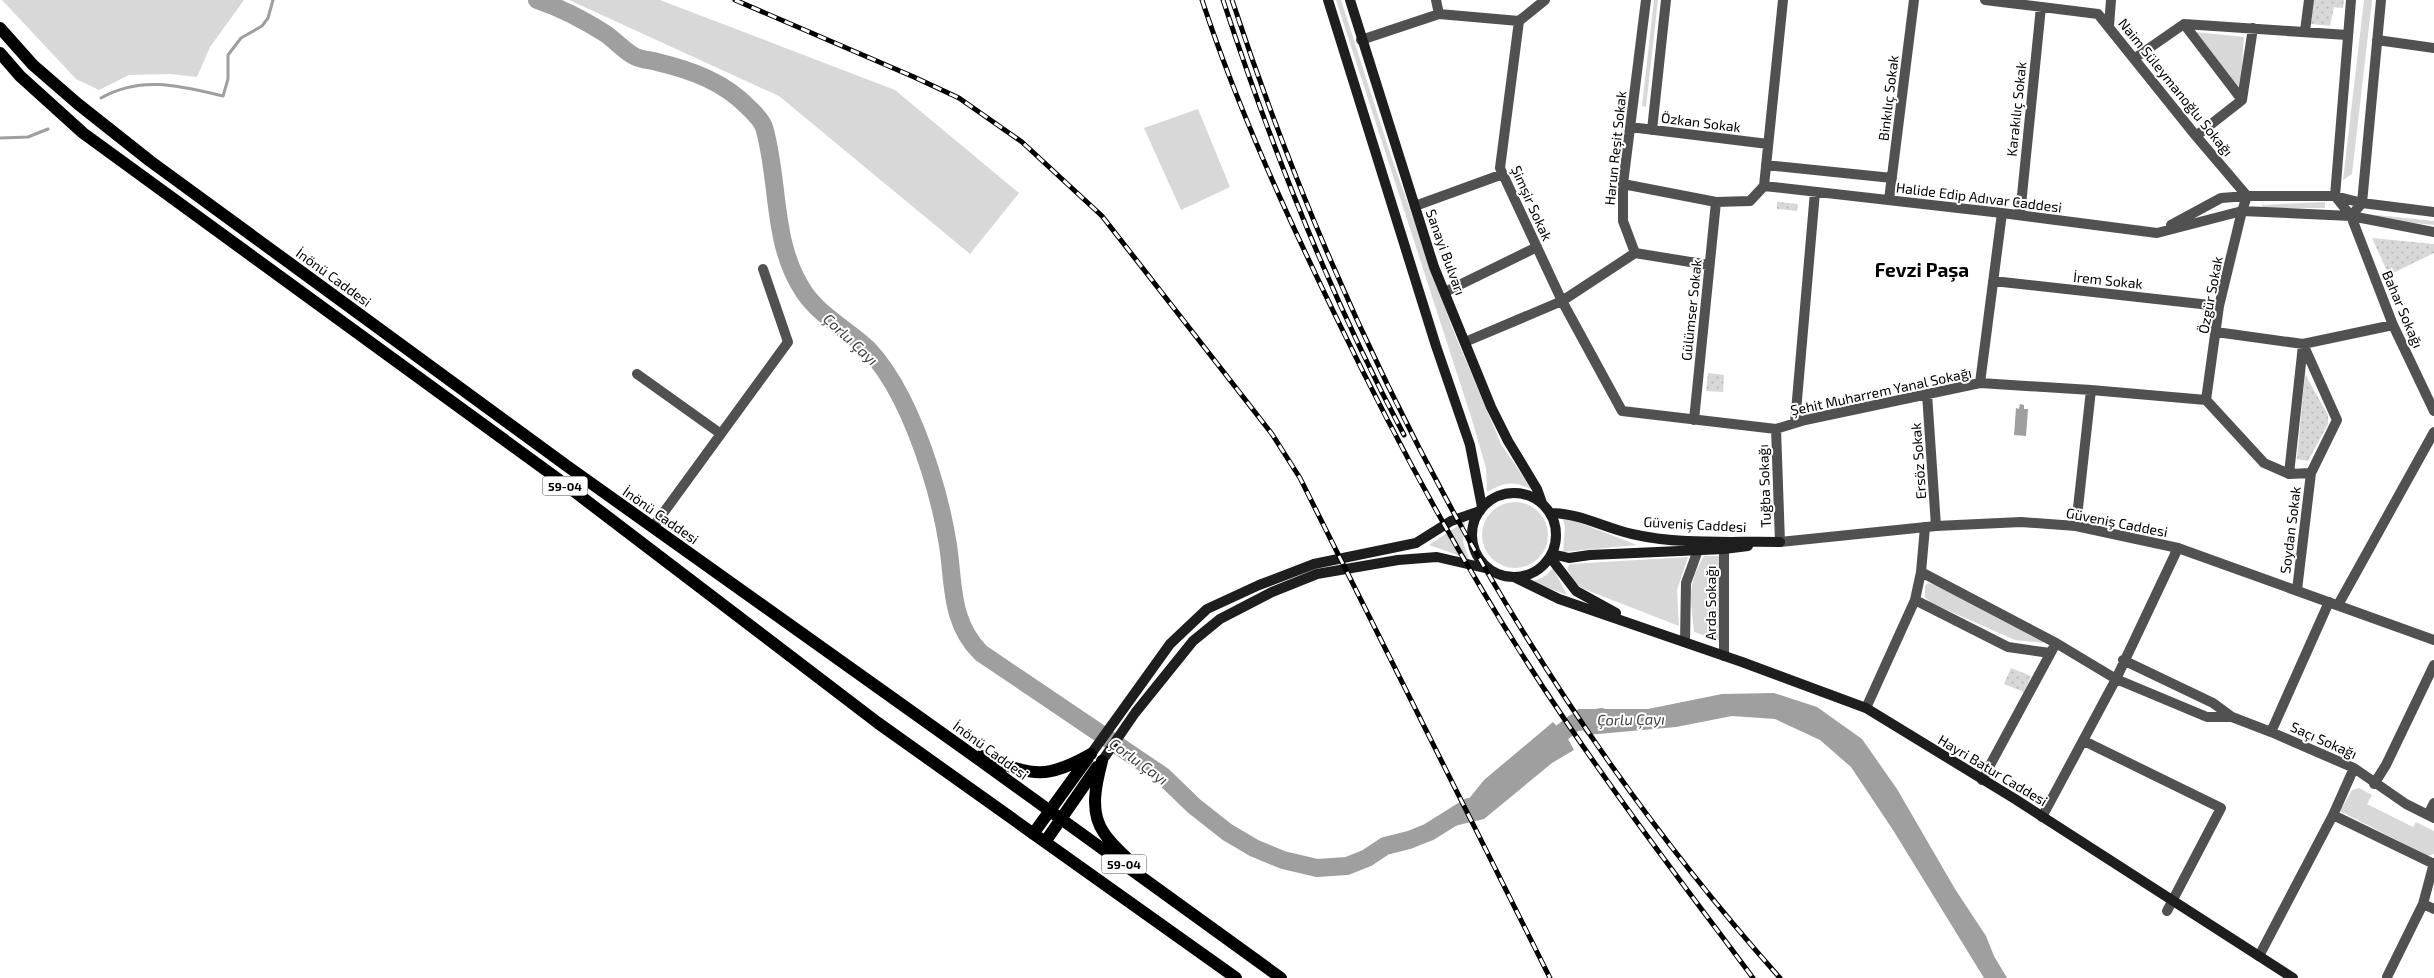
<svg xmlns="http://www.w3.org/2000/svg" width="2434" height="978" viewBox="0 0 2434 978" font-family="'Exo 2',sans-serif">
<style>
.green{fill:#d8d8d8}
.park{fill:url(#park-dots)}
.water{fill:#9f9f9f}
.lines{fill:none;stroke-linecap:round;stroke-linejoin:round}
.stream{stroke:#9f9f9f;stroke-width:3}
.river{stroke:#9f9f9f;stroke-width:18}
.minor{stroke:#515151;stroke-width:10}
.tertiary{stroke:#515151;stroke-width:10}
.secondary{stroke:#1e1e1e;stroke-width:10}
.primary{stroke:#000;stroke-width:12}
.rail-casing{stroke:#000;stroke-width:5}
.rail{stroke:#fff;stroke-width:3;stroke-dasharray:9;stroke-linecap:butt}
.labels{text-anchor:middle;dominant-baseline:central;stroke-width:4;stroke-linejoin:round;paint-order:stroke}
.shield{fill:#fff;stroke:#4c4c4c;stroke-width:1}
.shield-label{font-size:12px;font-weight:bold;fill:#000}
.street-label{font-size:14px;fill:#000;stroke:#fff}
.water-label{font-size:15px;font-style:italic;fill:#404040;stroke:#fff}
.district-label{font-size:19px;font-weight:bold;fill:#000;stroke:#fff}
</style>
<defs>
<pattern id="park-dots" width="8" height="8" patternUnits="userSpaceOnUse" patternTransform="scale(1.25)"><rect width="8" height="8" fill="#d8d8d8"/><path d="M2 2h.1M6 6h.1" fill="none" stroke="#b8b8b8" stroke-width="1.8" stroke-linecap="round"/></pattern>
</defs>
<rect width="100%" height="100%" fill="#fff"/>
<path class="green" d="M 2,0 L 244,0 L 210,47 L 197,77 L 170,74 L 129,75 L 99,90 L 76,79 Z
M 569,0 L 660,0 L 895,90 L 1019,193 L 970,254 L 779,96 Z
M 1336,0 L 1341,0 L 1392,159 L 1453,330 L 1501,444 L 1532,490 C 1515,480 1504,482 1487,492 L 1486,468 L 1472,420 Z
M 1654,0 L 1658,0 L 1646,107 L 1642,106 Z
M 2364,0 L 2372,0 L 2352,174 L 2343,180 Z
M 2195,32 L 2244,37 L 2240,91 Z
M 1198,109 L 1230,187 L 1181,210 L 1144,128 Z
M 2325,202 L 2325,208 L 2263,208 L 2262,205 Z
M 2367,214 L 2434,221 L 2434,225 L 2366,218 Z
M1482 535a33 33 0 1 1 66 0a33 33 0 1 1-66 0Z
M 1562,516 L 1637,545 L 1563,552 L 1565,527 Z
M 1465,521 L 1463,542 L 1469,559 L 1429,545 Z
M 1704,556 L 1719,556 L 1721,641 L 1694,632 C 1691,598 1686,587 1704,556 Z
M 1688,557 L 1677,590 L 1679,626 L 1584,589 L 1574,582 L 1567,568 L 1570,564 Z
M 1553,568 L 1567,595 L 1532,582 L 1545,576 Z
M 1928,583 L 1939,586 L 2044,639 L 2043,643 L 2015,640 L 1931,603 L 1925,597 L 1925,586 Z
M 2359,788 L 2372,795 L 2367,804 L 2413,827 L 2416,822 L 2434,831 L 2434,854 L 2428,856 L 2340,811 L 2352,790 Z"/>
<path class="park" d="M 2314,0 L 2344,0 L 2343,8 L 2334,7 L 2330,26 L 2311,24 Z
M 1777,202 L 1798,204 L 1797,211 L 1777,209 Z
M 2372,238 L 2434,244 L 2434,253 L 2389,275 Z
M 1708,373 L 1724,375 L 1723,392 L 1706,391 Z
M 2305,374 L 2328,415 L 2328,424 L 2308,461 L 2297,459 Z
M 2011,668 L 2031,676 L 2024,692 L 2004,684 Z"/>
<path class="water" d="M 2020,404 L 2024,405 L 2024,409 L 2028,409 L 2026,436 L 2014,435 L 2016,408 L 2019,409 Z
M 1774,693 L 1817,707 L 1862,739 L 1897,789 L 1955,889 L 1986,936 L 1994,956 L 2007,978 L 1984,978 L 1893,830 L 1851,767 L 1820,740 L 1775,719 L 1732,716 L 1676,727 L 1587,735 L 1578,725 L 1576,712 L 1578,709 L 1648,709 L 1722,694 Z
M 1553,722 L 1567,737 L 1574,750 L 1552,763 L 1484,819 L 1454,826 L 1451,824 L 1450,817 L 1455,816 L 1484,780 Z"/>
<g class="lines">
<path class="stream" d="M 101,98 C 141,75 181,86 223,96 L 228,79 L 228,55 L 241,38 L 262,26 L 268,18 L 273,0
M 0,138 L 28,137 L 48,129"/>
<path class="river" d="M 537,0 C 561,8 584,20 606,34 C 616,41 626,53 636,57 C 643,60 651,60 657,62 C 691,70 724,82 748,107 C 754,113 761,119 764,127 C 780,182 771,243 804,292 C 821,317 847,329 868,349 C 898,381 917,429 930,470 C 938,495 944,520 948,545 C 954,585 950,622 981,653 L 1163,776 L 1194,806 L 1227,832 L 1254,848 L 1283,860 L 1317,868 L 1347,866 L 1367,858 L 1385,846 L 1409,840 L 1429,832 L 1469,807
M 1544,747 L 1574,723 L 1601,717"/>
<path class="minor" d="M 1436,0 L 1439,14
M 1545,0 L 1519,21 L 1500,168 L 1562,301 L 1622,411 L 1776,429 L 1805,420 L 1980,383 L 2091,390 L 2206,400
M 1985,0 L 2098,14 L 2196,136 L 2247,196 L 2242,211 L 2219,306 L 2206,400
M 2351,0 L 2335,196 L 2351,216 L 2393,325 L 2434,411
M 2184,24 L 2347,35
M 2109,26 L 2111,0
M 2305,31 L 2309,0
M 1361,40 L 1439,14 L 1519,21
M 2377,40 L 2434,48
M 2135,58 L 2184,24 L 2242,100 L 2196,136
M 2242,100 L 2253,28
M 1630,127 L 1768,144
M 1652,130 L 1666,0
M 1766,165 L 1892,178
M 1623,184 L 1716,202 L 1750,201 L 1764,186 L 2002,213 L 2157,233 L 2242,211 L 2351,216 L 2434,232
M 1764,186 L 1783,0
M 1889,200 L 1914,0
M 1415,206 L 1503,174
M 2020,215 L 2041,7
M 2351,216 L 2362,203 L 2381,0
M 2171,225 L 2221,198 L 2247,196 L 2335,196 L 2362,203 L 2434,212
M 1635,253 L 1709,265
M 1993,281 L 2219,306
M 1445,292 L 1537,247
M 2216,332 L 2303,344 L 2393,325
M 1465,342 L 1562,301 L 1635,253 L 1623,221 L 1623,184 L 1646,0
M 637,374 L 721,434
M 1980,383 L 2002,213
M 1927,394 L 1936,526
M 2206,400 L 2264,463 L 2289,474 L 2311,473 L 2337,420 L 2303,344
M 1694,420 L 1716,202
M 1795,423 L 1815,192
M 1776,429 L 1780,542
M 2289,474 L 2303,345
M 2076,526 L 2091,390
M 653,527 L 788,342 L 763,269
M 1921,572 L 2056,643 L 2116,679 L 2207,717 L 2232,717 L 2271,732
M 2297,590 L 2311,473
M 1915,600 L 2008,647 L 2050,653
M 2329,602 L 2271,732 L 2354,768 L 2406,804 L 2434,818
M 2338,605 L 2434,432
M 1685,642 L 1686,583 L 1698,550
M 1724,656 L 1724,549
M 2123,660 L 2213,703 L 2232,717
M 1866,708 L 1915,600 L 1921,572 L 1925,527
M 2084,741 L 2221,808 L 2167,911
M 1982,780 L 2056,643
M 2374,784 L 2386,765 L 2434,665
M 2333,815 L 2434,864
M 2428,815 L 2434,803
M 2042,817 L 2116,679 L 2178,548
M 2423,904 L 2434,909
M 2259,956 L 2333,815 L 2354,768
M 2387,977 L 2423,904 L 2434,863"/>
<path class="tertiary" d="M 1780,542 L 1936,526 L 2021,522 L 2076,526 L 2178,548 L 2434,640"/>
<path class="secondary" d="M 1328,0 L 1436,346 L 1470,445 L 1482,507
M 1350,0 L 1434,267 L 1491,407 L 1508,441 L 1537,489 L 1542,503
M1472 535a42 42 0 1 1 84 0a42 42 0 1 1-84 0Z
M 1551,513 C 1579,513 1605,528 1632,534 C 1679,545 1732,541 1780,542
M 1552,554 L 1569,558 L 1590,555 L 1724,549 L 1748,546
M 1550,557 L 1576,591 L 1616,613
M 1514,577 L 1559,599 L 1742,662 L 1866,708 L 2015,799 L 2293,978
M 1091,754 L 1170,644 L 1207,609 L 1259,585 L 1314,564 L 1416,543 L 1451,521 L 1480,511
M 1102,761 L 1135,713 L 1193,641 L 1220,619 L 1272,592 L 1317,574 L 1398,560 L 1437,557 L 1489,569"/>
<path class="primary" d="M 0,28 L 33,65 L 78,104 L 150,161 L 567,466 L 967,751 L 1281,978
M 0,53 L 20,76 L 83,133 L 558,479 L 878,723 L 1236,978
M 981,756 C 1031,774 1042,782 1091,754
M 1102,761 C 1096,784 1089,812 1104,833 C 1111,844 1122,853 1131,862
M 1033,834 L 1088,758
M 1045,842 L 1097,767"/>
<g class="rail-casing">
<path id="rail" d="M 735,0 L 914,77 L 959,98 L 1022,142 L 1102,216 L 1272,434 L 1300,478 L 1550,978
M 1202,0 C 1239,112 1288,218 1339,323 C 1405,459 1478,592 1563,717 C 1623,806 1689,892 1753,978
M 1223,0 C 1272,149 1330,296 1404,435
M 1232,0 C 1350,357 1529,696 1780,978"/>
</g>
<use href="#rail" class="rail"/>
</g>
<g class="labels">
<g class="shield">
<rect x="542.5" y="476.5" width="45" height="19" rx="4"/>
<rect x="1101.5" y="854.5" width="45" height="19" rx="4"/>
</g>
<g class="shield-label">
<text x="565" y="486">59-04</text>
<text x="1124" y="864">59-04</text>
</g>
<g class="street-label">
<text transform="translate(2176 87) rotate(51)">Naim Süleymanoğlu Sokağı</text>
<text transform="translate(1888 98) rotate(-83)">Binkılıç Sokak</text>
<text transform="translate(2016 109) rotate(-84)">Karakılıç Sokak</text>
<text transform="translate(1701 122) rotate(7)">Özkan Sokak</text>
<text transform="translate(1615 148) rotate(-84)">Harun Reşit Sokak</text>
<text transform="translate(1979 197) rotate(7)">Halide Edip Adıvar Caddesi</text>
<text transform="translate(1532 203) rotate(66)">Şimşir Sokak</text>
<text transform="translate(1446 252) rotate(70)">Sanayi Bulvarı</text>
<text transform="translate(334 277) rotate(36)">İnönü Caddesi</text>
<text transform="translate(2108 280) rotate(6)">İrem Sokak</text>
<text transform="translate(2210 295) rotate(-79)">Özgür Sokak</text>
<text transform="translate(2403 309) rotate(67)">Bahar Sokağı</text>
<text transform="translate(1691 310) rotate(-84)">Gülümser Sokak</text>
<text transform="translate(1881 391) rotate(-12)">Şehit Muharrem Yanal Sokağı</text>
<text transform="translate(1918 461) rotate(-94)">Ersöz Sokak</text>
<text transform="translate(1764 486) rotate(-92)">Tuğba Sokağı</text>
<text transform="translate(661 515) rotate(35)">İnönü Caddesi</text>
<text transform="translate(2117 522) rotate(11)">Güveniş Caddesi</text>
<text transform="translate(1695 524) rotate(3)">Güveniş Caddesi</text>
<text transform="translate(2290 530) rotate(-83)">Soydan Sokak</text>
<text transform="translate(1710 603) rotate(-90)">Arda Sokağı</text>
<text transform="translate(2324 740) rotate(24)">Saçı Sokağı</text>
<text transform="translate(991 750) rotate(36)">İnönü Caddesi</text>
<text transform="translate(1993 770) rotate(31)">Hayri Batur Caddesi</text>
</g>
<g class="water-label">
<text transform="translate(851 339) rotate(43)">Çorlu Çayı</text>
<text transform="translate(1631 719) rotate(-1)">Çorlu Çayı</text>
<text transform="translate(1139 761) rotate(36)">Çorlu Çayı</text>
</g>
<g class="district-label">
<text x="1922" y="269">Fevzi Paşa</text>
</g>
</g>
</svg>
